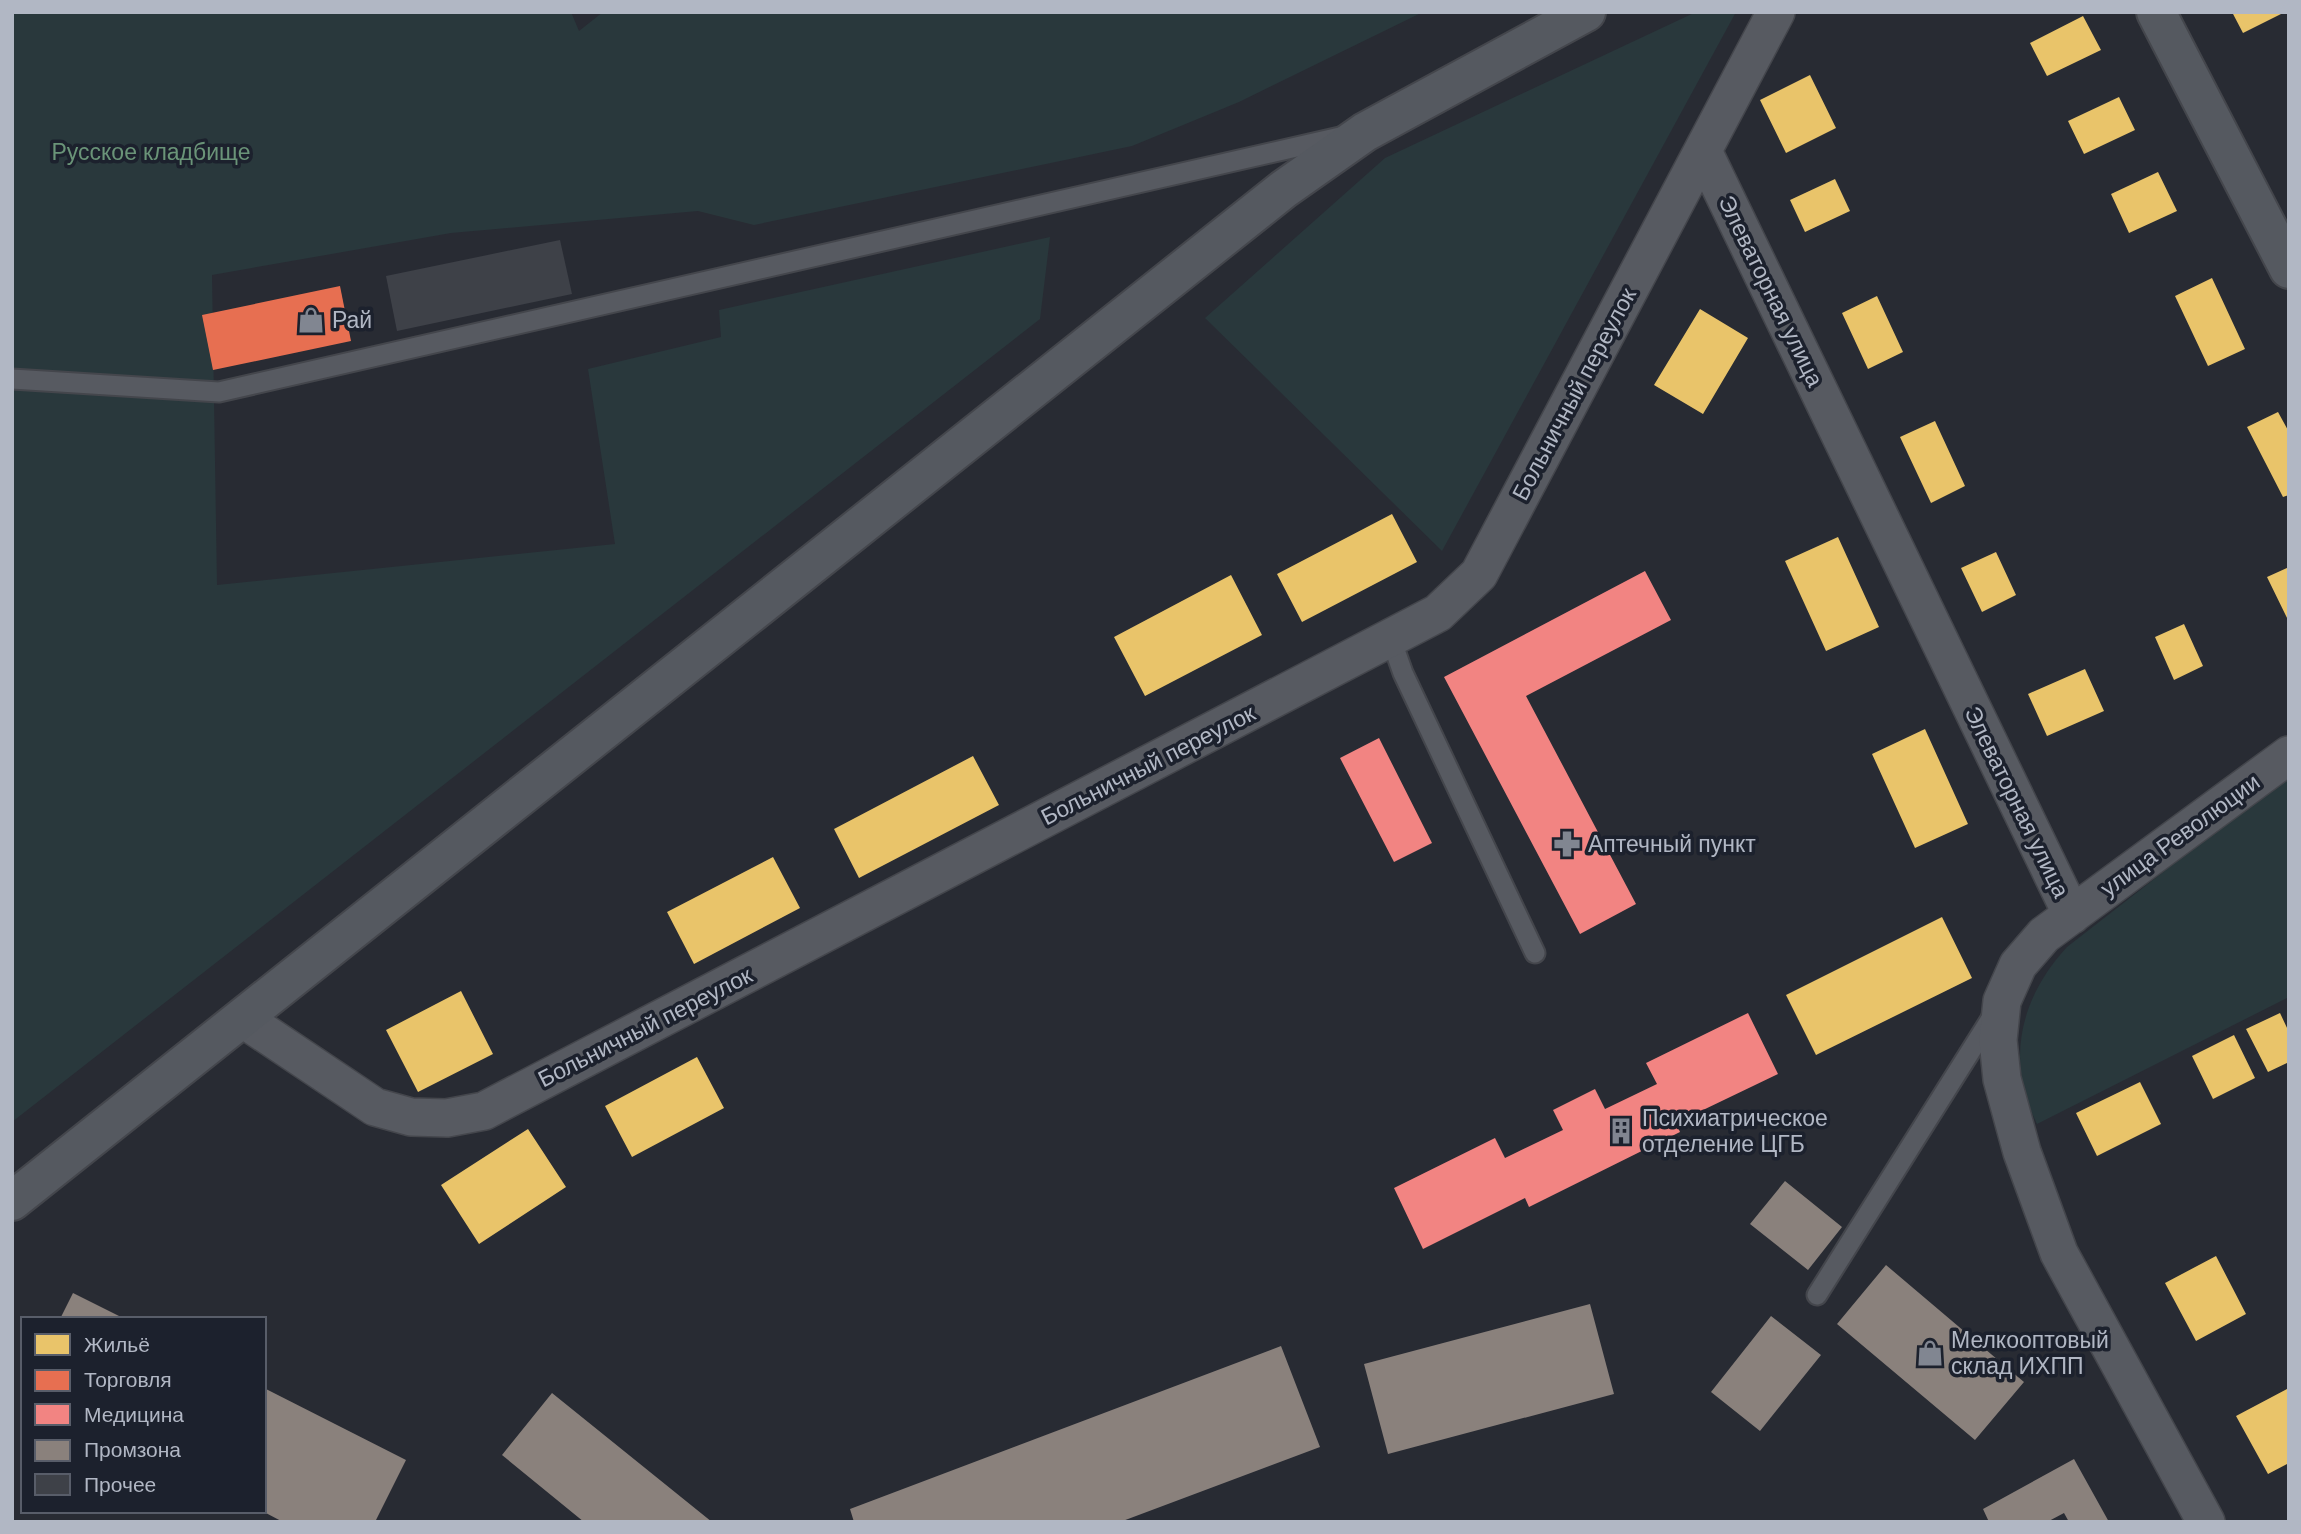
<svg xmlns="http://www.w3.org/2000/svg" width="2301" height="1534" viewBox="0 0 2301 1534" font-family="'DM Sans',sans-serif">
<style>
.green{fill:#29383c}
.homes{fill:#e9c46a}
.shops{fill:#e76f51}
.health{fill:#f28482}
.industry{fill:#8a817c}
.building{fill:#3e4148}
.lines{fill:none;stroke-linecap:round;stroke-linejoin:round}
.lane-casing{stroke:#44464c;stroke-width:23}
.street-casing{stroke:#44464c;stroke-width:40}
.secondary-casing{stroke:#44464c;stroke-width:42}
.lane{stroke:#575a61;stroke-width:19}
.street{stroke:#575a61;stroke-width:37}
.secondary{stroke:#555960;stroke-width:38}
.labels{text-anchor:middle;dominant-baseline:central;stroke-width:7;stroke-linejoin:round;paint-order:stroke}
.park-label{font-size:23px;fill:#6a9478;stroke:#1c212d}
.street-label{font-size:23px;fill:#b1b7c4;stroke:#1c212d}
.poi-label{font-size:23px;fill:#b1b7c4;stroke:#1c212d;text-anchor:start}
</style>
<rect width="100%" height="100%" fill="#282b33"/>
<path class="green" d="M 12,12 L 571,12 L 579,31 L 603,12 L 1423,12 L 1239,102 L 1132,146 L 754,225 L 698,211 L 451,233 L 212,275 L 217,585 L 615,544 L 588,369 L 721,337 L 719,310 L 1050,237 L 1040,319 L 12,1122 Z
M 1696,12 L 1736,12 L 1442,551 L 1205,318 L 1385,158 Z
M 2289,774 L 2289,997 L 2037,1124 C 2005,1061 2020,998 2067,947 Z"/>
<path class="homes" d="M 2232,12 L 2285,12 L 2243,33 Z
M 2083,16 L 2101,50 L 2047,76 L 2030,43 Z
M 1810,75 L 1836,128 L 1786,153 L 1760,100 Z
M 2119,97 L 2135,130 L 2084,154 L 2068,121 Z
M 2158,172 L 2177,211 L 2129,233 L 2111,194 Z
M 1835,179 L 1850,211 L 1805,232 L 1790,200 Z
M 2212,278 L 2245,349 L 2208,366 L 2175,296 Z
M 1877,296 L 1903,352 L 1868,369 L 1842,313 Z
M 1700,309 L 1748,338 L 1703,414 L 1654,385 Z
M 2278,412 L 2289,432 L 2289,495 L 2283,497 L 2247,427 Z
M 1935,421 L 1965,486 L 1931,503 L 1900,437 Z
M 1392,514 L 1417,562 L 1302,622 L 1277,574 Z
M 1838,537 L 1879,627 L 1826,651 L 1785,561 Z
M 1996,552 L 2016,595 L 1982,612 L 1961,568 Z
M 2289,567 L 2289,622 L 2267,577 Z
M 1231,575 L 1262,635 L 1145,696 L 1114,637 Z
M 2184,624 L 2203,666 L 2174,680 L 2155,637 Z
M 2085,669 L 2104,711 L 2047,736 L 2028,694 Z
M 1925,729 L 1968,824 L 1915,848 L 1872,754 Z
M 973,756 L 999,805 L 859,878 L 834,829 Z
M 773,857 L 800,908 L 694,964 L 667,912 Z
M 1942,917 L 1972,978 L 1816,1055 L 1786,995 Z
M 461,991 L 493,1054 L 418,1092 L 386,1030 Z
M 2280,1013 L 2289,1032 L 2289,1062 L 2268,1072 L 2246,1029 Z
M 2234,1035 L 2255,1078 L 2213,1099 L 2192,1056 Z
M 697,1057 L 724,1108 L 632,1157 L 605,1106 Z
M 2140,1082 L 2161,1124 L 2097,1156 L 2076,1113 Z
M 528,1129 L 566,1187 L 479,1244 L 441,1185 Z
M 2216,1256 L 2246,1314 L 2196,1341 L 2165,1283 Z
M 2287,1389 L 2289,1463 L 2268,1474 L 2236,1416 Z"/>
<path class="shops" d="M 340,286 L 351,341 L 213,370 L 202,315 Z"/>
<path class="health" d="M 1645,571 L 1671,620 L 1526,696 L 1636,904 L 1580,934 L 1444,677 Z
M 1379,738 L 1432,843 L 1394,862 L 1340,758 Z
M 1748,1013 L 1778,1074 L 1676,1123 L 1680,1132 L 1529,1207 L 1525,1198 L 1423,1249 L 1394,1188 L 1495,1138 L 1505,1158 L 1563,1130 L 1553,1110 L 1595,1089 L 1605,1109 L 1657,1084 L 1646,1063 Z"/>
<path class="industry" d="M 1785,1181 L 1842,1227 L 1808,1270 L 1750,1224 Z
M 1886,1265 L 2024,1382 L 1975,1440 L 1837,1324 Z
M 73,1293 L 125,1319 L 60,1319 Z
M 1590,1304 L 1614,1394 L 1388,1454 L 1364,1364 Z
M 1771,1316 L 1821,1355 L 1760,1431 L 1711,1392 Z
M 1281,1346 L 1320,1447 L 1120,1522 L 854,1522 L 850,1509 Z
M 264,1388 L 406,1460 L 375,1522 L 283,1522 L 264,1512 Z
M 552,1393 L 712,1522 L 584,1522 L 502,1455 Z
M 2074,1459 L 2109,1522 L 2069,1522 L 2064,1513 L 2047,1522 L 1989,1522 L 1983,1509 Z"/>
<path class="building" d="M 560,240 L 572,294 L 397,331 L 386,276 Z"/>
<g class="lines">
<g class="lane-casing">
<path id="lane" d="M 12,379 L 219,392 L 1340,137
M 1391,639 L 1403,673 L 1535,953
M 1817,1295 L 1994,1014"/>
</g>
<g class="street-casing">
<path id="street" d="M 1703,151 L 2072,915
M 242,1018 L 375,1107 L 411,1117 L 447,1118 L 484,1111 L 1438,613 L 1479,574 L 1776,12
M 2206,1522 L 2059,1253 L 2022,1152 L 2002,1079 L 1998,1040 L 2002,1001 L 2018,965 L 2044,935 L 2289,755"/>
</g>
<g class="secondary-casing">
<path id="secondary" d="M 2156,12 L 2289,269
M 12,1201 L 1284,189 L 1365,132 L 1586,12"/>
</g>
<use href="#lane" class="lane"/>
<use href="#street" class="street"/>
<use href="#secondary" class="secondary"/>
</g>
<defs>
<g id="shop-bare" transform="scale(2.1)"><path d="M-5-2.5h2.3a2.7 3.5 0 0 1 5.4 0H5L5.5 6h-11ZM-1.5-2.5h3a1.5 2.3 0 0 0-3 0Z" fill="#818691" stroke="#1c212d" stroke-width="2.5" paint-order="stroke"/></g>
<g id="pharmacy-bare" transform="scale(2.1)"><path d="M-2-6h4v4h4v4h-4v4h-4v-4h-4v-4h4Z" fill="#818691" stroke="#1c212d" stroke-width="2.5" paint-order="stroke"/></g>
<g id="building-bare" transform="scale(2.1)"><path d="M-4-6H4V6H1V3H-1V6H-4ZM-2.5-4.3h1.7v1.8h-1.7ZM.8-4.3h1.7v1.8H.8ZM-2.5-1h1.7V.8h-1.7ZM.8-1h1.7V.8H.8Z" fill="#818691" stroke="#1c212d" stroke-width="2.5" paint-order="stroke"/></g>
</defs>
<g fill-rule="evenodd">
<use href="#shop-bare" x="311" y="320"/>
<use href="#pharmacy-bare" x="1567" y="844"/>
<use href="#building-bare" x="1621" y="1131"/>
<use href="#shop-bare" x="1930" y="1353"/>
</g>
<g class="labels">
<g class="park-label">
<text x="151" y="152">Русское кладбище</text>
</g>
<g class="street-label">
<text transform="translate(1771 291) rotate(64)">Элеваторная улица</text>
<text transform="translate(1574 394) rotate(-62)">Больничный переулок</text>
<text transform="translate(1148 765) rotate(-27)">Больничный переулок</text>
<text transform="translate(2017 802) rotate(64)">Элеваторная улица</text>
<text transform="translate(2180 835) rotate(-36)">улица Революции</text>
<text transform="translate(645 1027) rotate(-27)">Больничный переулок</text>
</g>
<g class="poi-label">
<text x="332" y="320">Рай</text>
<text x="1588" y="844">Аптечный пункт</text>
<text x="1642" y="1118">Психиатрическое<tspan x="1642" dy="26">отделение ЦГБ</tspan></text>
<text x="1951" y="1340">Мелкооптовый<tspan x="1951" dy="26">склад ИХПП</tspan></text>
</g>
</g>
<rect width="2301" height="1534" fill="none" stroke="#b1b7c4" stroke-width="28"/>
<rect x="21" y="1317" width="245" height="196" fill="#1c212d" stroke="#585d69" stroke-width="2"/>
<rect x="35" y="1334" width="35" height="21" fill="#e9c46a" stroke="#585d69" stroke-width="2"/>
<text x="84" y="1352" font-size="21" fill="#b1b7c4">Жильё</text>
<rect x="35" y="1370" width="35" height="21" fill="#e76f51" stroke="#585d69" stroke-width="2"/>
<text x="84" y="1387" font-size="21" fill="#b1b7c4">Торговля</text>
<rect x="35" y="1404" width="35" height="21" fill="#f28482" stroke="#585d69" stroke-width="2"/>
<text x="84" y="1422" font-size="21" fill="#b1b7c4">Медицина</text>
<rect x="35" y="1440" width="35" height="21" fill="#8a817c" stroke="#585d69" stroke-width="2"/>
<text x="84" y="1457" font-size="21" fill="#b1b7c4">Промзона</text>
<rect x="35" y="1474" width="35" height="21" fill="#3e4148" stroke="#585d69" stroke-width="2"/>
<text x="84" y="1492" font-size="21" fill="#b1b7c4">Прочее</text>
</svg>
